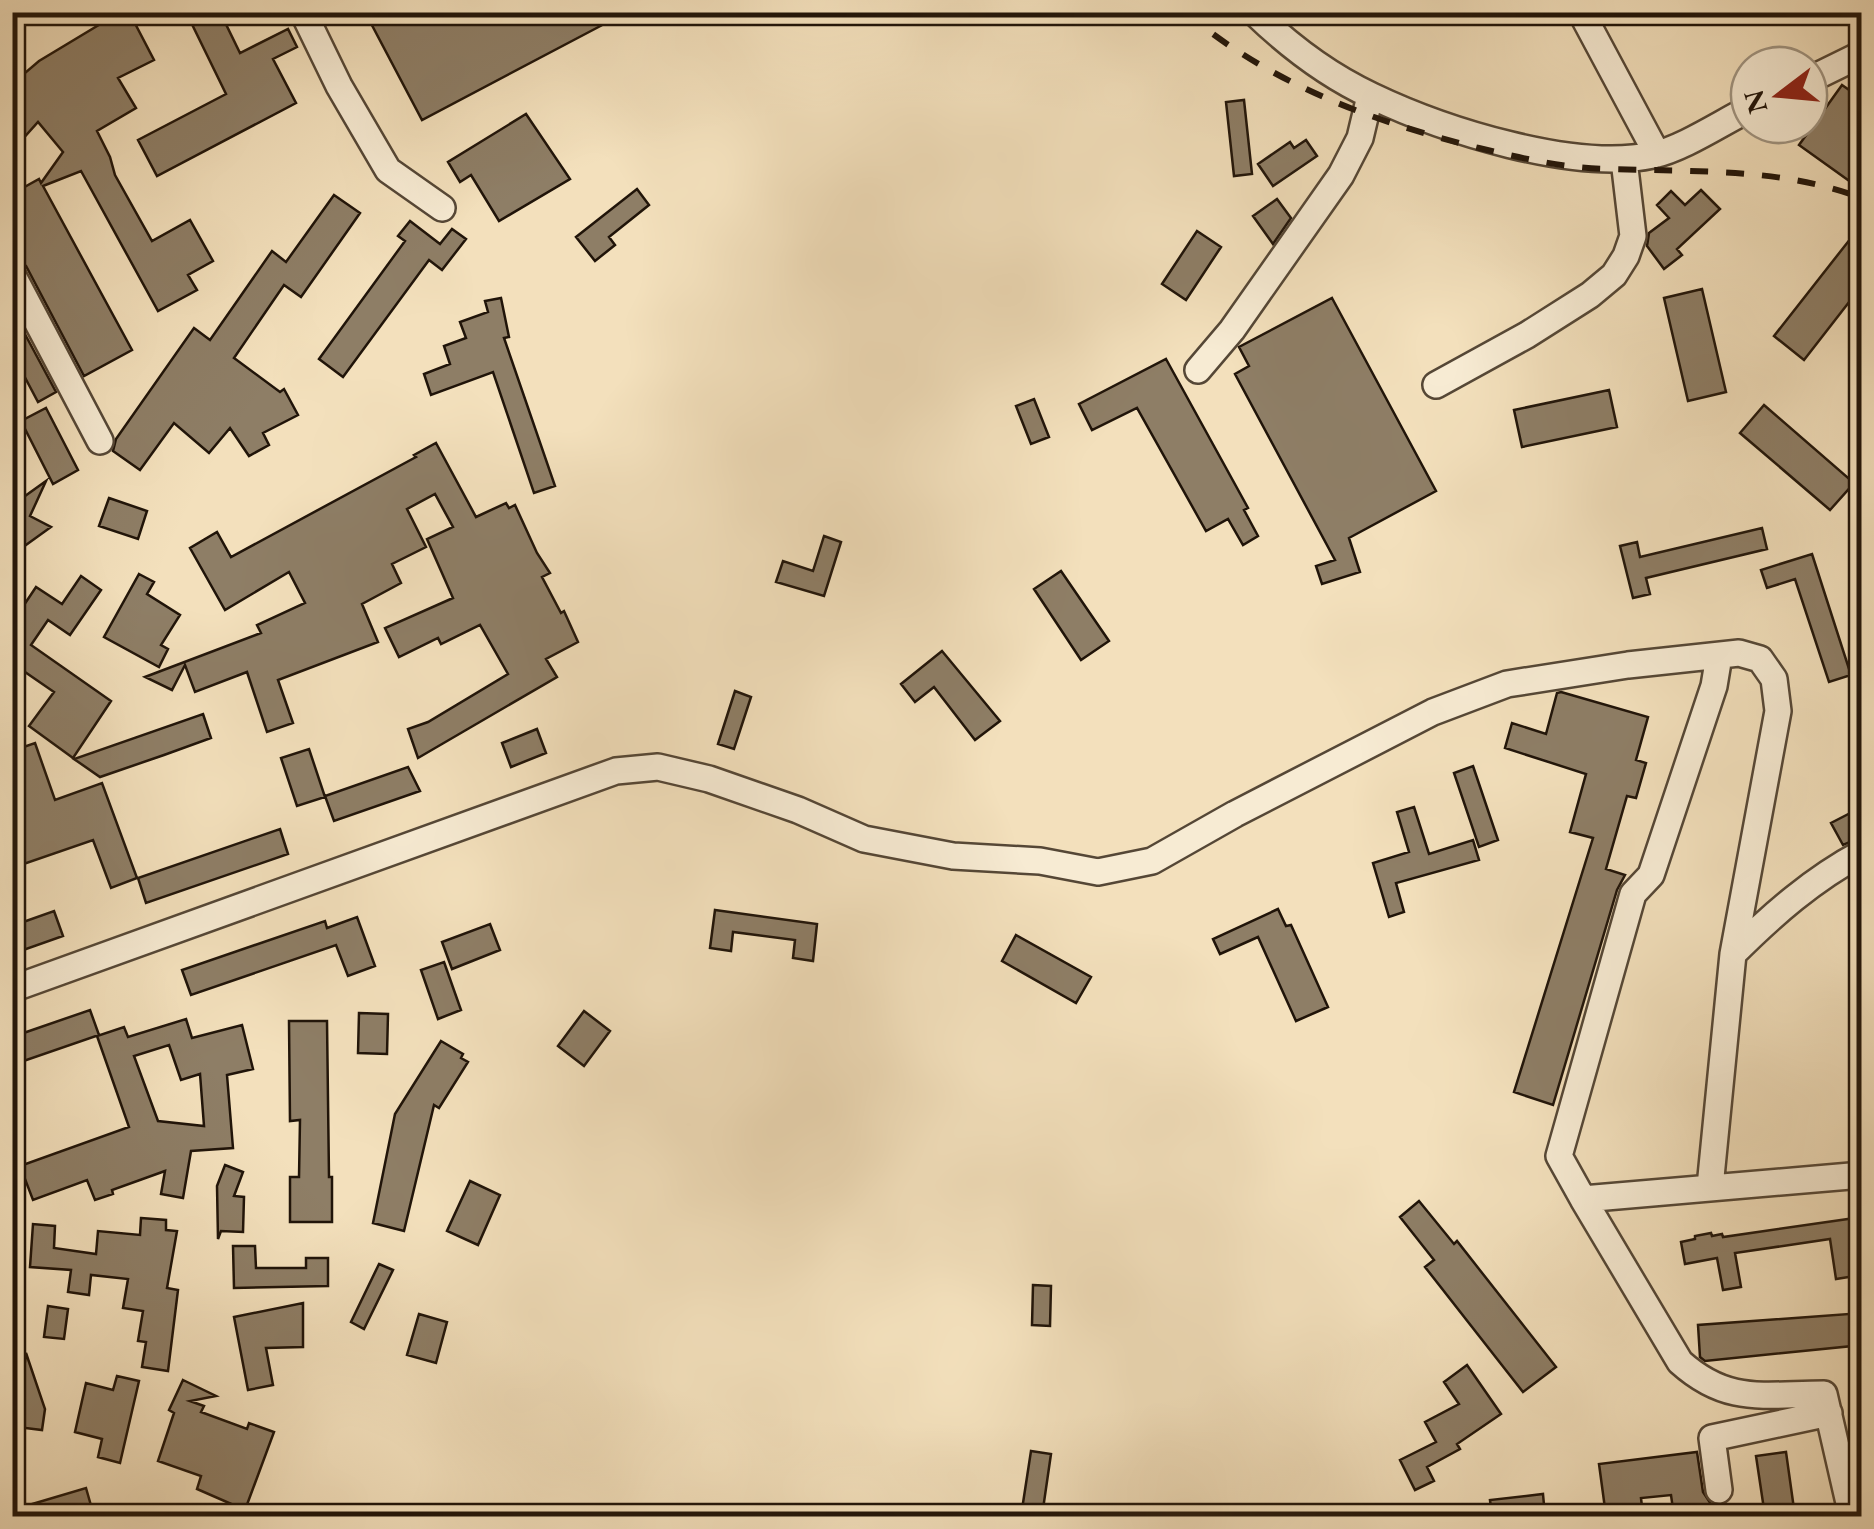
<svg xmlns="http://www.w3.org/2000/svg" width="1874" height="1529" viewBox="0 0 1874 1529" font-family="'EB Garamond',serif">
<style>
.building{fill:#8e7e66;stroke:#201409;stroke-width:2.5;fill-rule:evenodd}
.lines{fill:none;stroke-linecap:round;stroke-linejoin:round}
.minor-casing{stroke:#554736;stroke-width:30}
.minor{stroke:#f7ebd3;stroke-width:25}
.rail{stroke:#201409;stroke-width:6;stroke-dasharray:18 18;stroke-linecap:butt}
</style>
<rect width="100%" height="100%" fill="#f3e0bc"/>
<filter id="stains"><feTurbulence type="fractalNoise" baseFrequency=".002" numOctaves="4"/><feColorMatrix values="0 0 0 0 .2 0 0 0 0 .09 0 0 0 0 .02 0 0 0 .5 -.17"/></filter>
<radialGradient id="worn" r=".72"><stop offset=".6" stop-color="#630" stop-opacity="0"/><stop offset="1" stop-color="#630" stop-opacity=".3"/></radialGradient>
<path class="building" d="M 97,12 L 129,12 L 154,60 L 118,78 L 136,108 L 97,131 L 110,157 L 115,175 L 152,241 L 190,220 L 213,261 L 188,275 L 197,290 L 158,311 L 81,171 L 43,186 L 132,350 L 84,376 L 26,266 L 12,258 L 12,194 L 39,179 L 41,183 L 63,152 L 38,122 L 12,151 L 12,84 L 39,61 L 102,23 Z
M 186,12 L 220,12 L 240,53 L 288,29 L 297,47 L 273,59 L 296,103 L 157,176 L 138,140 L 226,94 Z
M 365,12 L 627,12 L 422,120 Z
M 1842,85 L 1862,99 L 1862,190 L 1799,145 Z
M 1244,100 L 1252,174 L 1234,176 L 1226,102 Z
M 526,114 L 570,179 L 499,221 L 471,175 L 460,182 L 448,162 Z
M 1306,140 L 1317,156 L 1273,186 L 1258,164 L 1290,142 L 1294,148 Z
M 637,189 L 649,205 L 609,237 L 615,245 L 595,261 L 576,237 Z
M 1701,190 L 1720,209 L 1677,249 L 1682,255 L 1664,269 L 1647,246 L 1649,233 L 1669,218 L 1657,205 L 1671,191 L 1685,205 Z
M 334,195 L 360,213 L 301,297 L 284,285 L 234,358 L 280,392 L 284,389 L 298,415 L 263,433 L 269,445 L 249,456 L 230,428 L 209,453 L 174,423 L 140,470 L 113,451 L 116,439 L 194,328 L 210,340 L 272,251 L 286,262 Z
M 1277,199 L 1291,218 L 1273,244 L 1253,216 Z
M 410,221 L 440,244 L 452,229 L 466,239 L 442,270 L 429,260 L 343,377 L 319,359 L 405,241 L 398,236 Z
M 1862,224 L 1862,304 L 1853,297 L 1804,360 L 1774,336 Z
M 1197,231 L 1221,247 L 1186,300 L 1162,284 Z
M 1702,289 L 1726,392 L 1688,401 L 1664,298 Z
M 501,298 L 509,337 L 504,338 L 555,486 L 534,493 L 493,372 L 431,395 L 424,374 L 450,364 L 444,346 L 466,338 L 460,322 L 488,312 L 485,301 Z
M 1332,298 L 1436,491 L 1349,538 L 1360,572 L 1322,584 L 1316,566 L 1335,560 L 1235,374 L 1249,366 L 1239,347 Z
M 12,310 L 56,392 L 38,402 L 21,370 L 12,375 Z
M 1166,359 L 1248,508 L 1244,510 L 1258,536 L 1243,545 L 1228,519 L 1206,531 L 1137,408 L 1092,430 L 1079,404 Z
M 1609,390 L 1617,427 L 1522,447 L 1514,410 Z
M 1034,399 L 1049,437 L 1031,444 L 1016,406 Z
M 1764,405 L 1854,483 L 1830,510 L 1740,433 Z
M 46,408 L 78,470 L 53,484 L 21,421 Z
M 436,443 L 476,517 L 506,503 L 509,508 L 515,505 L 537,553 L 550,573 L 542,577 L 561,613 L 564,611 L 578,642 L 546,659 L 557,677 L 418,758 L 408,729 L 428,722 L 508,674 L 480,625 L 441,644 L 438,638 L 399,657 L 385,628 L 453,598 L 427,539 L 453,527 L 435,494 L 407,509 L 426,547 L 392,564 L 401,583 L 362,604 L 378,642 L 278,680 L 293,723 L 267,732 L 247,672 L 195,692 L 185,665 L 172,690 L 145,677 L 261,633 L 257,625 L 305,603 L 289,572 L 225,610 L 190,548 L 217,532 L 231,557 L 416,457 L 414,455 Z
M 12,480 L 25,496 L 46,481 L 30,516 L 51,527 L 12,555 Z
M 109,498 L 147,511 L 138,539 L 99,526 Z
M 1762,528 L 1767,549 L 1646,578 L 1650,594 L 1633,598 L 1620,546 L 1637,542 L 1640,557 Z
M 824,536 L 841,542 L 824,596 L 776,582 L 783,561 L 813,571 Z
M 1812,554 L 1851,675 L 1829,682 L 1795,579 L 1767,588 L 1761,570 Z
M 1061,571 L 1109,641 L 1081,660 L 1034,589 Z
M 139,574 L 154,582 L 147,594 L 180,615 L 161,645 L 168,649 L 159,667 L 104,637 Z
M 81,576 L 101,590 L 70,635 L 48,620 L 31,645 L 111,701 L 73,758 L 29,726 L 54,692 L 12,663 L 12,623 L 36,587 L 62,604 Z
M 942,651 L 1000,721 L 975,740 L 934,687 L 915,702 L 901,684 Z
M 735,691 L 751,697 L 734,749 L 718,744 Z
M 1561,692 L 1648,717 L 1636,760 L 1646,763 L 1636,798 L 1627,796 L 1606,869 L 1625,875 L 1617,890 L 1553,1105 L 1514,1092 L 1593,838 L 1570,832 L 1586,774 L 1505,748 L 1512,723 L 1546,734 L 1557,693 Z
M 203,714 L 211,738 L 164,755 L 100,777 L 74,759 Z
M 537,729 L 546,753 L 511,767 L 502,743 Z
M 35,743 L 55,800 L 102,783 L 137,878 L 111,888 L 93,840 L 12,868 L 12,751 Z
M 309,749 L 325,797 L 297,806 L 281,758 Z
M 1473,766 L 1498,840 L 1479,847 L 1454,773 Z
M 408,767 L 420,791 L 334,821 L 325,796 Z
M 1414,807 L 1429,854 L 1473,840 L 1479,860 L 1396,883 L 1404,912 L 1389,917 L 1373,863 L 1409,852 L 1397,812 Z
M 1862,807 L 1862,837 L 1843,845 L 1831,823 Z
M 280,829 L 288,854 L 146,903 L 138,878 Z
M 1278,909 L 1286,926 L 1291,925 L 1328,1007 L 1296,1021 L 1258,937 L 1220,954 L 1213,939 Z
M 715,910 L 817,924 L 813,961 L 793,958 L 795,940 L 733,932 L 731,951 L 710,948 Z
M 54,911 L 63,936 L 12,954 L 12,926 Z
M 357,917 L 375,966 L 348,976 L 336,945 L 191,995 L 182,970 L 325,921 L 327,928 Z
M 490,924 L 500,950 L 452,969 L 442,942 Z
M 1016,935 L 1091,977 L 1076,1003 L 1002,961 Z
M 444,962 L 461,1010 L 438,1019 L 421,970 Z
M 90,1010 L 99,1035 L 12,1065 L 12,1037 Z
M 584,1011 L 610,1031 L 584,1066 L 558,1046 Z
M 359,1013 L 388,1014 L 387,1054 L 358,1053 Z
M 186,1019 L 192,1038 L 242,1025 L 253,1069 L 227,1075 L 233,1148 L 191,1151 L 183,1198 L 161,1194 L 165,1171 L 112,1190 L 113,1194 L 95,1200 L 87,1180 L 33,1200 L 20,1166 L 129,1127 L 97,1036 L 124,1027 L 128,1037 ZM 169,1045 L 181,1080 L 200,1074 L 204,1126 L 158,1121 L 134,1056 Z
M 289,1021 L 327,1021 L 329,1177 L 332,1177 L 332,1222 L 290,1222 L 290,1177 L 299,1177 L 300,1120 L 290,1121 Z
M 441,1041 L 463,1054 L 461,1058 L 468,1062 L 439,1108 L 434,1105 L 404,1231 L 373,1223 L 395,1114 Z
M 225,1165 L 243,1172 L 234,1196 L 244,1197 L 243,1232 L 221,1231 L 218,1239 L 217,1186 Z
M 470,1181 L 500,1195 L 478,1245 L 447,1231 Z
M 1419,1201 L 1454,1244 L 1457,1241 L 1556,1367 L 1523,1392 L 1425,1267 L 1434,1260 L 1400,1217 Z
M 1862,1217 L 1862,1239 L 1850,1241 L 1855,1276 L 1836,1279 L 1830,1239 L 1735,1253 L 1741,1287 L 1723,1290 L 1717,1258 L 1685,1264 L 1681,1242 L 1695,1239 L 1695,1236 L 1711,1233 L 1712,1236 L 1722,1234 L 1723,1237 Z
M 141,1218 L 166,1220 L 166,1230 L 177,1231 L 167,1288 L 178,1290 L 168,1371 L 142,1367 L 146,1342 L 138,1341 L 143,1311 L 123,1308 L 128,1279 L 91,1275 L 89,1295 L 68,1292 L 71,1270 L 30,1267 L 33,1224 L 55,1226 L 54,1248 L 96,1254 L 98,1231 L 140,1235 Z
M 233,1246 L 255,1246 L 256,1268 L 306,1268 L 306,1258 L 328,1258 L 328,1286 L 234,1288 Z
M 379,1264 L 393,1270 L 364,1329 L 351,1322 Z
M 1033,1285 L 1051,1286 L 1050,1326 L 1032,1325 Z
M 303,1303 L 303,1347 L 266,1348 L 273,1385 L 248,1390 L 234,1317 Z
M 48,1306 L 68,1309 L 64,1339 L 44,1337 Z
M 1862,1313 L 1862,1345 L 1705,1361 L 1700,1357 L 1698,1325 Z
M 419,1314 L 447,1322 L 436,1363 L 407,1355 Z
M 26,1353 L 45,1409 L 42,1430 L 17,1427 Z
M 1467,1365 L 1501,1414 L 1457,1444 L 1460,1449 L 1427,1467 L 1434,1481 L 1415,1490 L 1400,1460 L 1436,1442 L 1425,1422 L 1459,1404 L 1444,1382 Z
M 117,1376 L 139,1381 L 120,1463 L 98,1457 L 102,1439 L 75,1432 L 86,1383 L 113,1390 Z
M 183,1380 L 216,1396 L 190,1401 L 204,1406 L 201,1412 L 247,1429 L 249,1423 L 274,1432 L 245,1510 L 197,1489 L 201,1476 L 158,1461 L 174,1413 L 169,1410 Z
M 1031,1451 L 1051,1454 L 1042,1516 L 1021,1516 Z
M 1697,1452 L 1703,1492 L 1711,1504 L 1713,1516 L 1674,1516 L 1671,1495 L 1641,1498 L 1643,1516 L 1606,1516 L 1599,1464 Z
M 1786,1452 L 1795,1516 L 1765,1516 L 1756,1456 Z
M 86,1488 L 92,1509 L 66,1516 L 12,1516 L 12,1510 Z
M 1543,1494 L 1545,1516 L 1492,1516 L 1490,1500 Z"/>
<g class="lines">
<g class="minor-casing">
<path id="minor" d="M 303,12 L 339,86 L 388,170 L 442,208
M 1254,12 C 1288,45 1329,76 1372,96 C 1443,130 1574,172 1653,155 C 1682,149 1721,123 1749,109
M 1581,12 L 1657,154
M 1809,80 L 1862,54
M 12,274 L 100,441
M 1198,370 L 1232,330 L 1341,175 L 1360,138 L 1370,96
M 1436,385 L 1527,335 L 1590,295 L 1614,275 L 1626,256 L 1633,236 L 1624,160
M 1719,656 L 1714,686 L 1651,875 L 1633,894 L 1559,1156 L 1583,1199 L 1862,1175
M 1733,954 C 1772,915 1813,879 1862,853
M 12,989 L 616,771 L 658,767 L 709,779 L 798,810 L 864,839 L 953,856 L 1040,861 L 1098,872 L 1152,861 L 1235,814 L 1433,712 L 1507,684 L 1628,665 L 1739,653 L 1760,659 L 1774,679 L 1778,711 L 1733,954 L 1710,1187
M 1583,1199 L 1680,1362 C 1728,1405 1764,1394 1824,1394 L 1852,1516
M 1719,1490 L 1712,1438 L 1829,1413"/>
</g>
<use href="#minor" class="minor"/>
<path class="rail" d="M 1185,12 C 1270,84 1373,122 1479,148 C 1521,158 1563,168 1606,169 C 1694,172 1778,167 1862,198"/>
</g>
<rect width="1874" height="1529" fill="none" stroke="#f3e0bc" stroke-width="50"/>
<rect x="15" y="15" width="1844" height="1499" fill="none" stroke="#201409" stroke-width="5"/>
<rect x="25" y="25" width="1824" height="1479" fill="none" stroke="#201409" stroke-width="2.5"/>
<g transform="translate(1779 95) rotate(254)"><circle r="48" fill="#f7ebd3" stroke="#a19582" stroke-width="2.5"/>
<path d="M0-8L18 38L0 25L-18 38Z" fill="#8f2418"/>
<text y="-15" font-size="28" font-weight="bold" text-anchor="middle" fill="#201409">N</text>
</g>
<rect width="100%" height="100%" filter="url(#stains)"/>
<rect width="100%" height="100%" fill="url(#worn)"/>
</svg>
